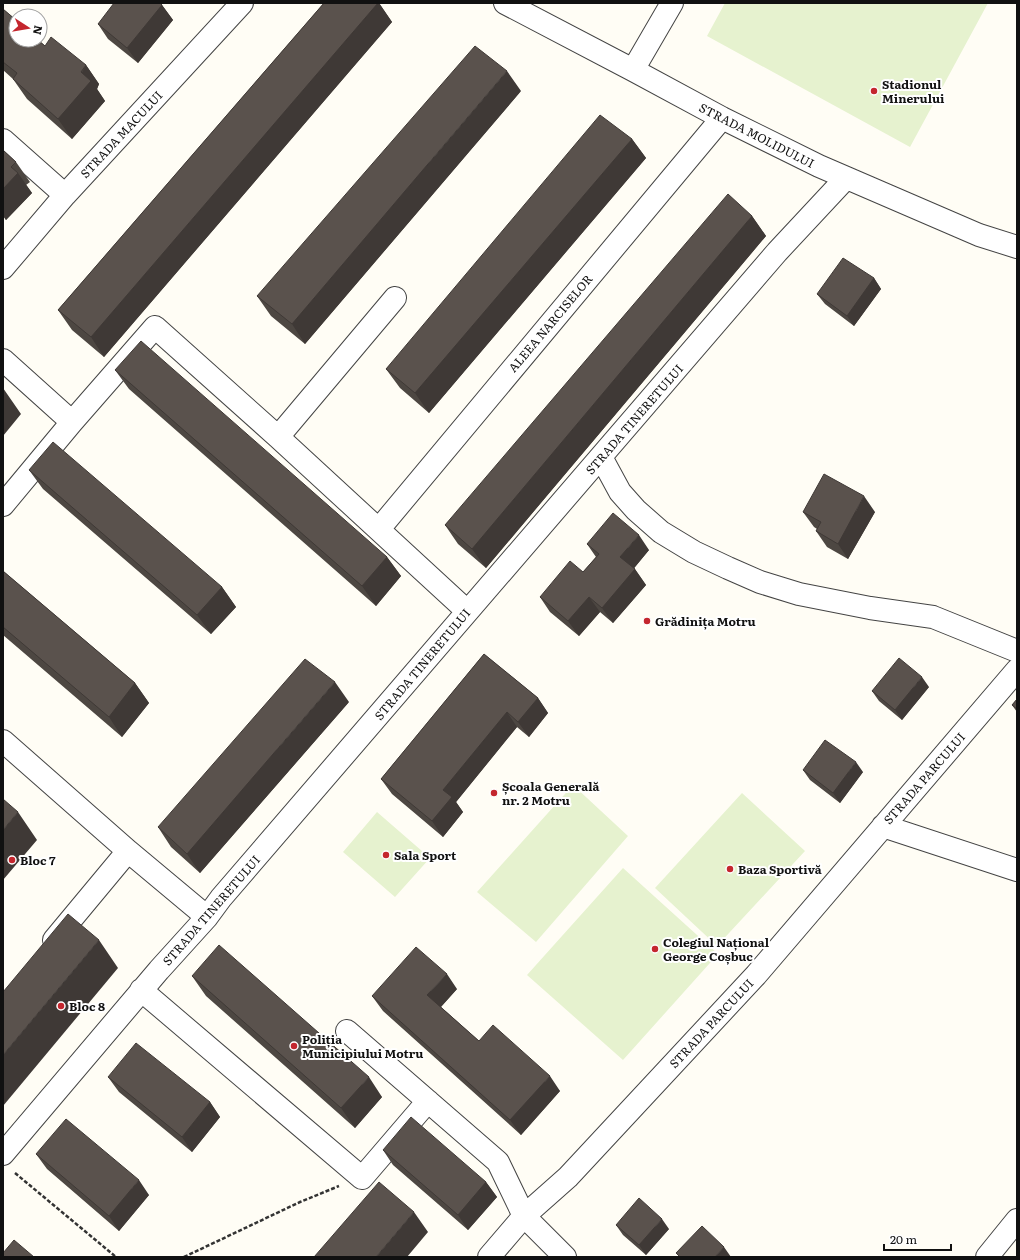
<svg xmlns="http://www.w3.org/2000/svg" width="1020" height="1260" viewBox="0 0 1020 1260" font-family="Literata,serif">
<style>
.pitch{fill:#e6f2cf}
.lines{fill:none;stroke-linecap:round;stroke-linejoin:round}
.minor-casing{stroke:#444;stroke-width:24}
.path{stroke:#333;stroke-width:2.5;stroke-dasharray:4 2;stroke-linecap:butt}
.minor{stroke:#fff;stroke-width:22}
.wall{fill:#4d4742}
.shaded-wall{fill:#3f3936}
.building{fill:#5a524d;stroke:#3f3936}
.poi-dot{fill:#c4262e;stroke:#fff;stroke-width:1.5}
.labels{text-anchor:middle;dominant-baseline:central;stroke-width:4;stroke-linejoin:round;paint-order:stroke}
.poi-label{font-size:12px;font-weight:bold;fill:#111;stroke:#fff;text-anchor:start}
.street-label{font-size:12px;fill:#111;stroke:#fff}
</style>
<rect width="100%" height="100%" fill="#fffdf5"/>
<path class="pitch" d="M 725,3 L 988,3 L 910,147 L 707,36 Z
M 573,785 L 628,836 L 536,942 L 477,892 Z
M 742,793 L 805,851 L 717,946 L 655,888 Z
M 377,812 L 430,858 L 395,897 L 343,852 Z
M 623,868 L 718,954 L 623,1060 L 527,975 Z"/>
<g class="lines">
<g class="minor-casing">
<path id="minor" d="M 505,3 L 633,70 L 722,118 L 819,166 L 979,235 L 1017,247
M 633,70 L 672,3
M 3,140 L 65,195
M 3,268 L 65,195 L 242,3
M 3,360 L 72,422
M 278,437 L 395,298
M 601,457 L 620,492 L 636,510 L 661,532 L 694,552 L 728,568 L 760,582 L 799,594 L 870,608 L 933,617 L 1017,651
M 3,505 L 72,422 L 155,327 L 278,437 L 467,611
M 379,529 L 722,118
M 3,741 L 128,851 L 54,940
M 883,826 L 1017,870
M 128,851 L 207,917
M 141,990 L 362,1178 L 428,1101
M 347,1031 L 498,1162 L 524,1216 L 565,1257
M 3,1154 L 159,970 L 207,917 L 221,898 L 777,252 L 846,178
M 489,1257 L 524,1216 L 568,1177 L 756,975 L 1017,670
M 987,1257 L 1017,1220"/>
</g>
<path class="path" d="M 15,1173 L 116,1257
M 184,1257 L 300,1202 L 339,1186"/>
<use href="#minor" class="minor"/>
</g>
<path class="wall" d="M 324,3 L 379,3 L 392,22 L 104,357 L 72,330 L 58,310 Z
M 162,5 L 173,20 L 138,63 L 108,39 L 98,24 Z
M 3,9 L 45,46 L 86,65 L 99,84 L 97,89 L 105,101 L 72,139 L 27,99 L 13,79 L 3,70 Z
M 521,91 L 305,344 L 271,316 L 257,296 Z
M 632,139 L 646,158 L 429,413 L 400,388 L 386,369 Z
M 3,150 L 16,162 L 30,182 L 26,185 L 32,193 L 6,220 L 3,216 Z
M 752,216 L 766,236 L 486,568 L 458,544 L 445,525 Z
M 874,278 L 881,289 L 854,326 L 825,304 L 817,294 Z
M 115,370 L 387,557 L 401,576 L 376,606 L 129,389 Z
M 29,470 L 222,587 L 236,607 L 211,634 L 43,489 Z
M 803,512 L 875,512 L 848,559 L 827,547 L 816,531 L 817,529 L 814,527 Z
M 587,544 L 649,550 L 634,568 L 646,585 L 613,623 L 600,612 L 579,636 L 550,612 L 540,597 L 583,572 L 596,557 Z
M 3,571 L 135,683 L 149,703 L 122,737 L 3,635 Z
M 484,654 L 538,698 L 548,713 L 529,737 L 517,727 L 456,802 L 463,812 L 443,837 L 392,794 L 381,779 Z
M 929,687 L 902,720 L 879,701 L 872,691 Z
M 1017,699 L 1017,712 L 1012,705 Z
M 349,702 L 200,873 L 171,847 L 158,827 Z
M 803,770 L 863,772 L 840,803 L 810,780 Z
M 192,976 L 382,1097 L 355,1128 L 206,996 Z
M 457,989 L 441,1007 L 479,1041 L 560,1091 L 521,1135 L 383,1011 L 372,996 Z
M 108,1077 L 210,1102 L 220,1117 L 192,1152 L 119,1092 Z
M 383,1150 L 486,1182 L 497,1197 L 468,1230 L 393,1165 Z
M 36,1154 L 149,1195 L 119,1231 L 47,1169 Z
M 616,1225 L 669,1229 L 646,1255 L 623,1235 Z"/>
<path class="shaded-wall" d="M 378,3 L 379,3 L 392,22 L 104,357 L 91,337 Z
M 162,5 L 173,20 L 138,63 L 127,48 Z
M 86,65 L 99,84 L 97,89 L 105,101 L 72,139 L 58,119 Z
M 507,71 L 521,91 L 305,344 L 292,324 Z
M 632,139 L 646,158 L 429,413 L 415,393 Z
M 18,173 L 32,193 L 6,220 L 3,215 L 3,189 Z
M 752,216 L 766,236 L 486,568 L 472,549 Z
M 874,278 L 881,289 L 854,326 L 847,316 Z
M 3,388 L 21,414 L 3,436 Z
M 864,496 L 875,512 L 848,559 L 838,544 Z
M 639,535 L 649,550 L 631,572 L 620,557 Z
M 387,557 L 401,576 L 376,606 L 362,586 Z
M 635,569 L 646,585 L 613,623 L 602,608 Z
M 222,587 L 236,607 L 211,634 L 197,615 Z
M 589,597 L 600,612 L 579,636 L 568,621 Z
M 922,677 L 929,687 L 902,720 L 895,710 Z
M 335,682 L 349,702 L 200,873 L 187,854 Z
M 135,683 L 149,703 L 122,737 L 109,717 Z
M 538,698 L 548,713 L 529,737 L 518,722 Z
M 507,712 L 517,727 L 456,802 L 463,812 L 443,837 L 432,821 L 443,790 Z
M 856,762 L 863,772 L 840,803 L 833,793 Z
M 18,812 L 37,840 L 3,880 L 3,830 Z
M 99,940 L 118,968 L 3,1106 L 3,1055 Z
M 447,974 L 457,989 L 438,1010 L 427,995 Z
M 550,1076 L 560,1091 L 521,1135 L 510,1120 Z
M 369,1077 L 382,1097 L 355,1128 L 341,1108 Z
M 210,1102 L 220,1117 L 192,1152 L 182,1137 Z
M 139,1180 L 149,1195 L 119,1231 L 109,1216 Z
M 486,1182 L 497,1197 L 468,1230 L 458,1215 Z
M 414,1212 L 428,1232 L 407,1257 L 376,1257 Z
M 662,1219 L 669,1229 L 646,1255 L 639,1245 Z
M 724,1247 L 731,1257 L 715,1257 Z"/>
<path class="building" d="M 114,3 L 160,3 L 162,5 L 127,48 L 98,24 Z
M 324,3 L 378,3 L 91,337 L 58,310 Z
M 3,9 L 16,20 L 16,40 L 38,40 L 45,46 L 51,37 L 86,65 L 81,72 L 91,81 L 58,119 L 13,79 L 17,73 L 3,62 Z
M 475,46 L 507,71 L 292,324 L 257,296 Z
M 600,115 L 632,139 L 415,393 L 386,369 Z
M 3,150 L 16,162 L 11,167 L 18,173 L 3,189 Z
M 728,194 L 752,216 L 472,549 L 445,525 Z
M 843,258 L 874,278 L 847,316 L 817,294 Z
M 141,341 L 387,557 L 362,586 L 115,370 Z
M 53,442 L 222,587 L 197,615 L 29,470 Z
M 824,474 L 864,496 L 838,544 L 816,531 L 821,522 L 803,512 Z
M 613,513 L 639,535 L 620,557 L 635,569 L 602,608 L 589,597 L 568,621 L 540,597 L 570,561 L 583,572 L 599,554 L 587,544 Z
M 3,571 L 135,683 L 109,717 L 3,627 Z
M 484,654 L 538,698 L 518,722 L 507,712 L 443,790 L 452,797 L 432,821 L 381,779 Z
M 899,658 L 922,677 L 895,710 L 872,691 Z
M 305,659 L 335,682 L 187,854 L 158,827 Z
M 1017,699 L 1017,709 L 1012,705 Z
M 825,740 L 856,762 L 833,793 L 803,770 Z
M 3,799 L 18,812 L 3,830 Z
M 68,914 L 99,940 L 3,1055 L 3,992 Z
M 219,945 L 369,1077 L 341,1108 L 192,976 Z
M 416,947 L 447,974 L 427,995 L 479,1041 L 493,1025 L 550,1076 L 510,1120 L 372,996 Z
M 136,1043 L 210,1102 L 182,1137 L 108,1077 Z
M 411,1117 L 486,1182 L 458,1215 L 383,1150 Z
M 66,1119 L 139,1180 L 109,1216 L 36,1154 Z
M 379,1182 L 414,1212 L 376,1257 L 314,1257 Z
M 639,1198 L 662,1219 L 639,1245 L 616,1225 Z
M 702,1226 L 724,1247 L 715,1257 L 680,1257 L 676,1253 Z
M 14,1240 L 34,1257 L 3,1257 L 3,1253 Z"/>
<g class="poi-dot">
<circle cx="874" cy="91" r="4"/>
<circle cx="647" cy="621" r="4"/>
<circle cx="494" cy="793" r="4"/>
<circle cx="386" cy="855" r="4"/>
<circle cx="12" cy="860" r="4"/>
<circle cx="730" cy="869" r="4"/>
<circle cx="655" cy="949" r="4"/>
<circle cx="61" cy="1006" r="4"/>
<circle cx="294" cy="1046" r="4"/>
</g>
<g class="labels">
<g class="poi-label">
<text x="882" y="84">Stadionul<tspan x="882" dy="14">Minerului</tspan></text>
<text x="655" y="621">Grădinița Motru</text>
<text x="502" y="786">Școala Generală<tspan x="502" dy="14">nr. 2 Motru</tspan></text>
<text x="394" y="855">Sala Sport</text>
<text x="20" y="860">Bloc 7</text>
<text x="738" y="869">Baza Sportivă</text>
<text x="663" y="942">Colegiul Național<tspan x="663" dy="14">George Coșbuc</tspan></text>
<text x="69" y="1006">Bloc 8</text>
<text x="302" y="1039">Poliția<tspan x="302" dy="14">Municipiului Motru</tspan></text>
</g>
<g class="street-label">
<text transform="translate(121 134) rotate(-47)">STRADA MACULUI</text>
<text transform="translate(757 135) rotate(27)">STRADA MOLIDULUI</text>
<text transform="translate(550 323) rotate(-50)">ALEEA NARCISELOR</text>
<text transform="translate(634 419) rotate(-49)">STRADA TINERETULUI</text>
<text transform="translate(422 664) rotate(-50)">STRADA TINERETULUI</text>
<text transform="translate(924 778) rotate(-49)">STRADA PARCULUI</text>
<text transform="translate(211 910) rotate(-49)">STRADA TINERETULUI</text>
<text transform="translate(711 1023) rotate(-47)">STRADA PARCULUI</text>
</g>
</g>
<rect width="1020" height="1260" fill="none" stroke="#111111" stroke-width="8"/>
<g transform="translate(28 28) rotate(102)"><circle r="19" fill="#ffffff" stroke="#a0a0a0"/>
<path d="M0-3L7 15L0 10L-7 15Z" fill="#c4262e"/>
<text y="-6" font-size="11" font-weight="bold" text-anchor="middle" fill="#111111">N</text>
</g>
<path d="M884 1244v6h67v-6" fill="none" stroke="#111111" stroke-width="2"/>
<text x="890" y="1244" font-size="12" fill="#111111" stroke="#ffffff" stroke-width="3" paint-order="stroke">20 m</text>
</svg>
